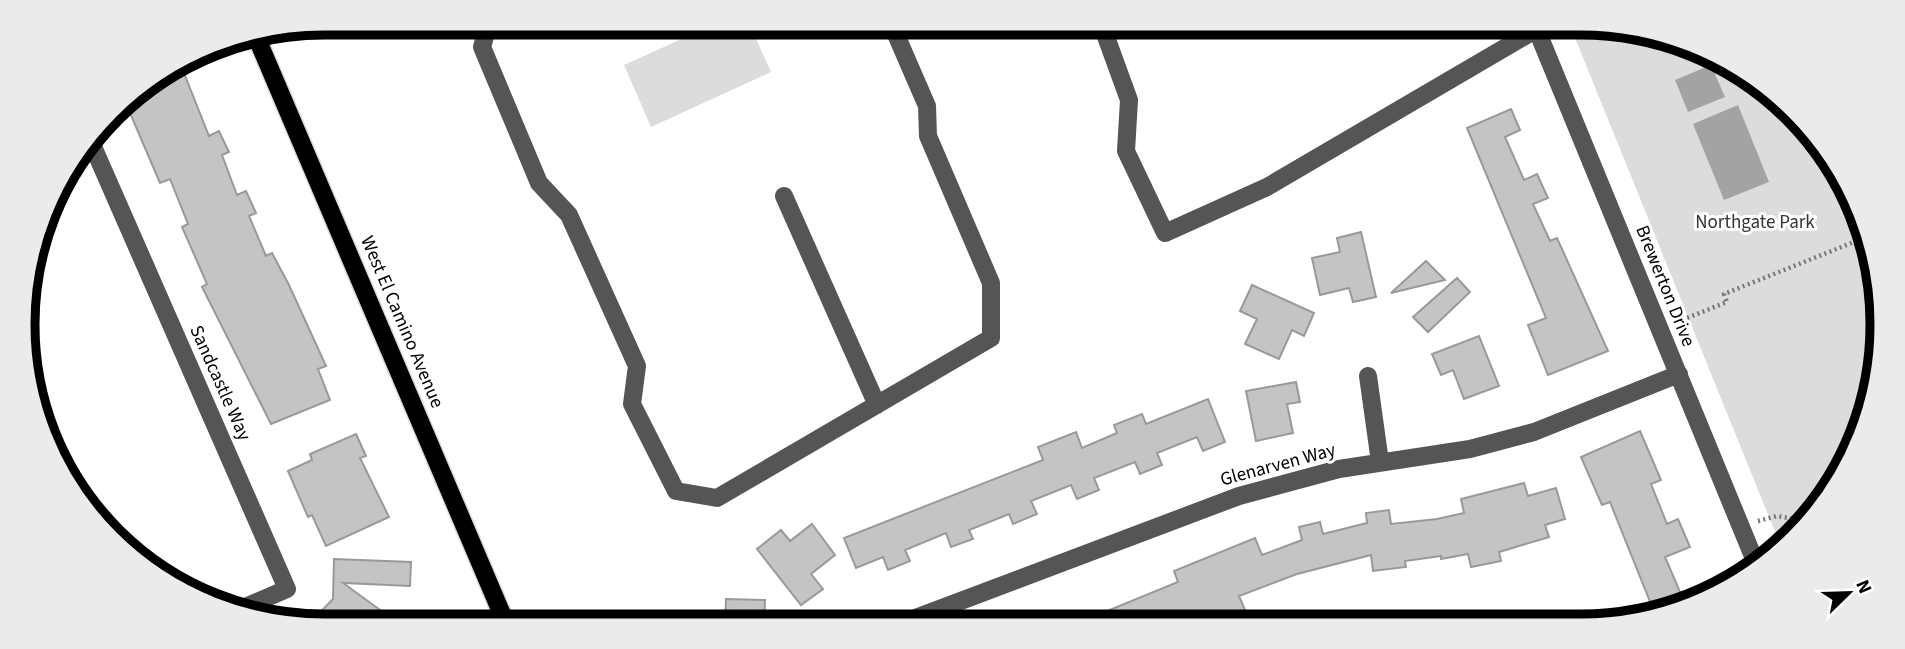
<svg xmlns="http://www.w3.org/2000/svg" width="1905" height="649" viewBox="0 0 1905 649" font-family="'Source Sans 3',sans-serif">
<style>
.green{fill:#dcdcdc}
.water{fill:#a3a3a3}
.building{fill:#c4c4c4;stroke:#999;stroke-width:2}
.lines{fill:none;stroke-linecap:round;stroke-linejoin:round}
.major-casing{stroke:#dbdbdb;stroke-width:21}
.path{stroke:#777;stroke-width:4.5;stroke-dasharray:2 3.5;stroke-linecap:butt}
.minor{stroke:#555;stroke-width:18}
.major{stroke:#000;stroke-width:18}
.labels{text-anchor:middle;dominant-baseline:central;stroke-width:6;stroke-linejoin:round;paint-order:stroke}
.park-label{font-size:19px;fill:#333;stroke:#fff}
.street-label{font-size:19px;fill:#000;stroke:#fff}
.rim{fill:none;stroke:#000;stroke-width:9}
</style>
<rect width="100%" height="100%" fill="#fff"/>
<path class="green" d="M 717,23 L 749,23 L 771,72 L 651,127 L 624,65 Z
M 1569,23 L 1658,33 L 1764,85 L 1842,173 L 1880,285 L 1872,402 L 1832,492 L 1782,549 Z"/>
<path class="water" d="M 1711,65 L 1725,97 L 1688,112 L 1675,80 Z
M 1738,105 L 1769,182 L 1724,200 L 1693,124 Z"/>
<path class="building" d="M 184,73 L 209,136 L 219,131 L 229,152 L 222,155 L 237,195 L 246,191 L 256,213 L 249,216 L 266,256 L 272,253 L 289,285 L 326,366 L 318,369 L 330,400 L 271,424 L 202,287 L 207,284 L 182,227 L 188,224 L 170,179 L 160,183 L 124,99 Z
M 1511,109 L 1520,130 L 1505,137 L 1524,180 L 1537,174 L 1548,198 L 1533,204 L 1550,241 L 1557,238 L 1608,351 L 1548,375 L 1528,325 L 1546,318 L 1467,128 Z
M 1361,232 L 1376,297 L 1353,302 L 1349,288 L 1320,295 L 1312,258 L 1340,252 L 1337,238 Z
M 1426,261 L 1445,280 L 1391,293 Z
M 1457,278 L 1470,292 L 1428,332 L 1413,317 Z
M 1252,285 L 1314,313 L 1304,336 L 1292,330 L 1279,359 L 1245,344 L 1257,319 L 1240,311 Z
M 1479,336 L 1499,386 L 1464,399 L 1453,370 L 1441,375 L 1432,354 Z
M 1296,382 L 1300,402 L 1287,404 L 1293,433 L 1256,441 L 1246,391 Z
M 1208,399 L 1225,442 L 1203,451 L 1197,437 L 1157,453 L 1162,465 L 1140,474 L 1135,462 L 1094,478 L 1099,490 L 1077,499 L 1071,485 L 1031,501 L 1037,514 L 1013,524 L 1009,514 L 969,530 L 973,539 L 951,547 L 946,533 L 905,550 L 910,561 L 888,570 L 883,557 L 856,568 L 844,538 L 1043,460 L 1038,447 L 1076,432 L 1082,448 L 1117,433 L 1114,425 L 1142,414 L 1146,424 Z
M 1640,431 L 1661,480 L 1651,484 L 1667,524 L 1678,519 L 1690,547 L 1665,557 L 1686,606 L 1655,614 L 1610,502 L 1602,505 L 1581,457 Z
M 356,434 L 366,456 L 360,458 L 389,517 L 326,546 L 312,515 L 308,517 L 288,471 L 312,460 L 310,454 Z
M 1524,483 L 1528,496 L 1556,488 L 1565,519 L 1545,525 L 1549,537 L 1499,552 L 1501,561 L 1471,567 L 1468,554 L 1441,559 L 1441,556 L 1405,561 L 1406,567 L 1373,571 L 1371,555 L 1297,574 L 1239,596 L 1245,610 L 1208,625 L 1195,625 L 1190,612 L 1157,625 L 1073,625 L 1178,582 L 1174,571 L 1255,538 L 1262,555 L 1302,540 L 1299,527 L 1320,522 L 1323,534 L 1367,523 L 1366,513 L 1389,510 L 1391,524 L 1437,519 L 1464,513 L 1461,499 Z
M 812,524 L 835,555 L 811,574 L 823,589 L 801,605 L 757,549 L 781,530 L 790,541 Z
M 334,559 L 411,562 L 410,586 L 343,583 L 402,626 L 309,624 L 333,599 Z
M 726,599 L 765,600 L 764,625 L 725,625 Z"/>
<g class="lines">
<g class="major-casing">
<path id="major" d="M 256,36 L 507,626"/>
</g>
<path class="path" d="M 1677,322 L 1727,302 L 1724,294 L 1864,238
M 1758,521 L 1777,516 L 1806,521"/>
<path class="minor" d="M 489,23 L 482,47 L 539,183 L 569,215 L 637,366 L 632,404 L 676,491 L 717,498 L 991,338 L 991,283 L 928,136 L 927,106 L 891,23
M 1101,23 L 1129,100 L 1126,151 L 1165,233 L 1267,187 L 1537,29
M 1534,23 L 1757,566
M 91,142 L 287,589 L 236,611
M 784,196 L 877,405
M 1368,376 L 1380,462
M 897,625 L 1239,496 L 1339,469 L 1470,449 L 1534,432 L 1679,374"/>
<use href="#major" class="major"/>
</g>
<g class="labels">
<g class="park-label">
<text x="1755" y="222">Northgate Park</text>
</g>
<g class="street-label">
<text transform="translate(1665 286) rotate(68)">Brewerton Drive</text>
<text transform="translate(402 322) rotate(67)">West El Camino Avenue</text>
<text transform="translate(220 383) rotate(66)">Sandcastle Way</text>
<text transform="translate(1278 465) rotate(-15)">Glenarven Way</text>
</g>
</g>
<path d="M0 0H1905V649H0ZM324 35H1581A289 289 0 0 1 1870 324V325A289 289 0 0 1 1581 614H324A289 289 0 0 1 35 325V324A289 289 0 0 1 324 35Z" fill="#ebebeb" fill-rule="evenodd"/>
<path class="rim" d="M324 35H1581A289 289 0 0 1 1870 324V325A289 289 0 0 1 1581 614H324A289 289 0 0 1 35 325V324A289 289 0 0 1 324 35Z"/>
<g transform="translate(1849 593) rotate(67)" stroke="#ffffff" stroke-width="5" paint-order="stroke">
<path d="M0-5L12 26L0 18L-12 26Z" fill="#000000"/>
<text y="-10" font-size="19" font-weight="bold" text-anchor="middle" fill="#000000">N</text>
</g>
</svg>
